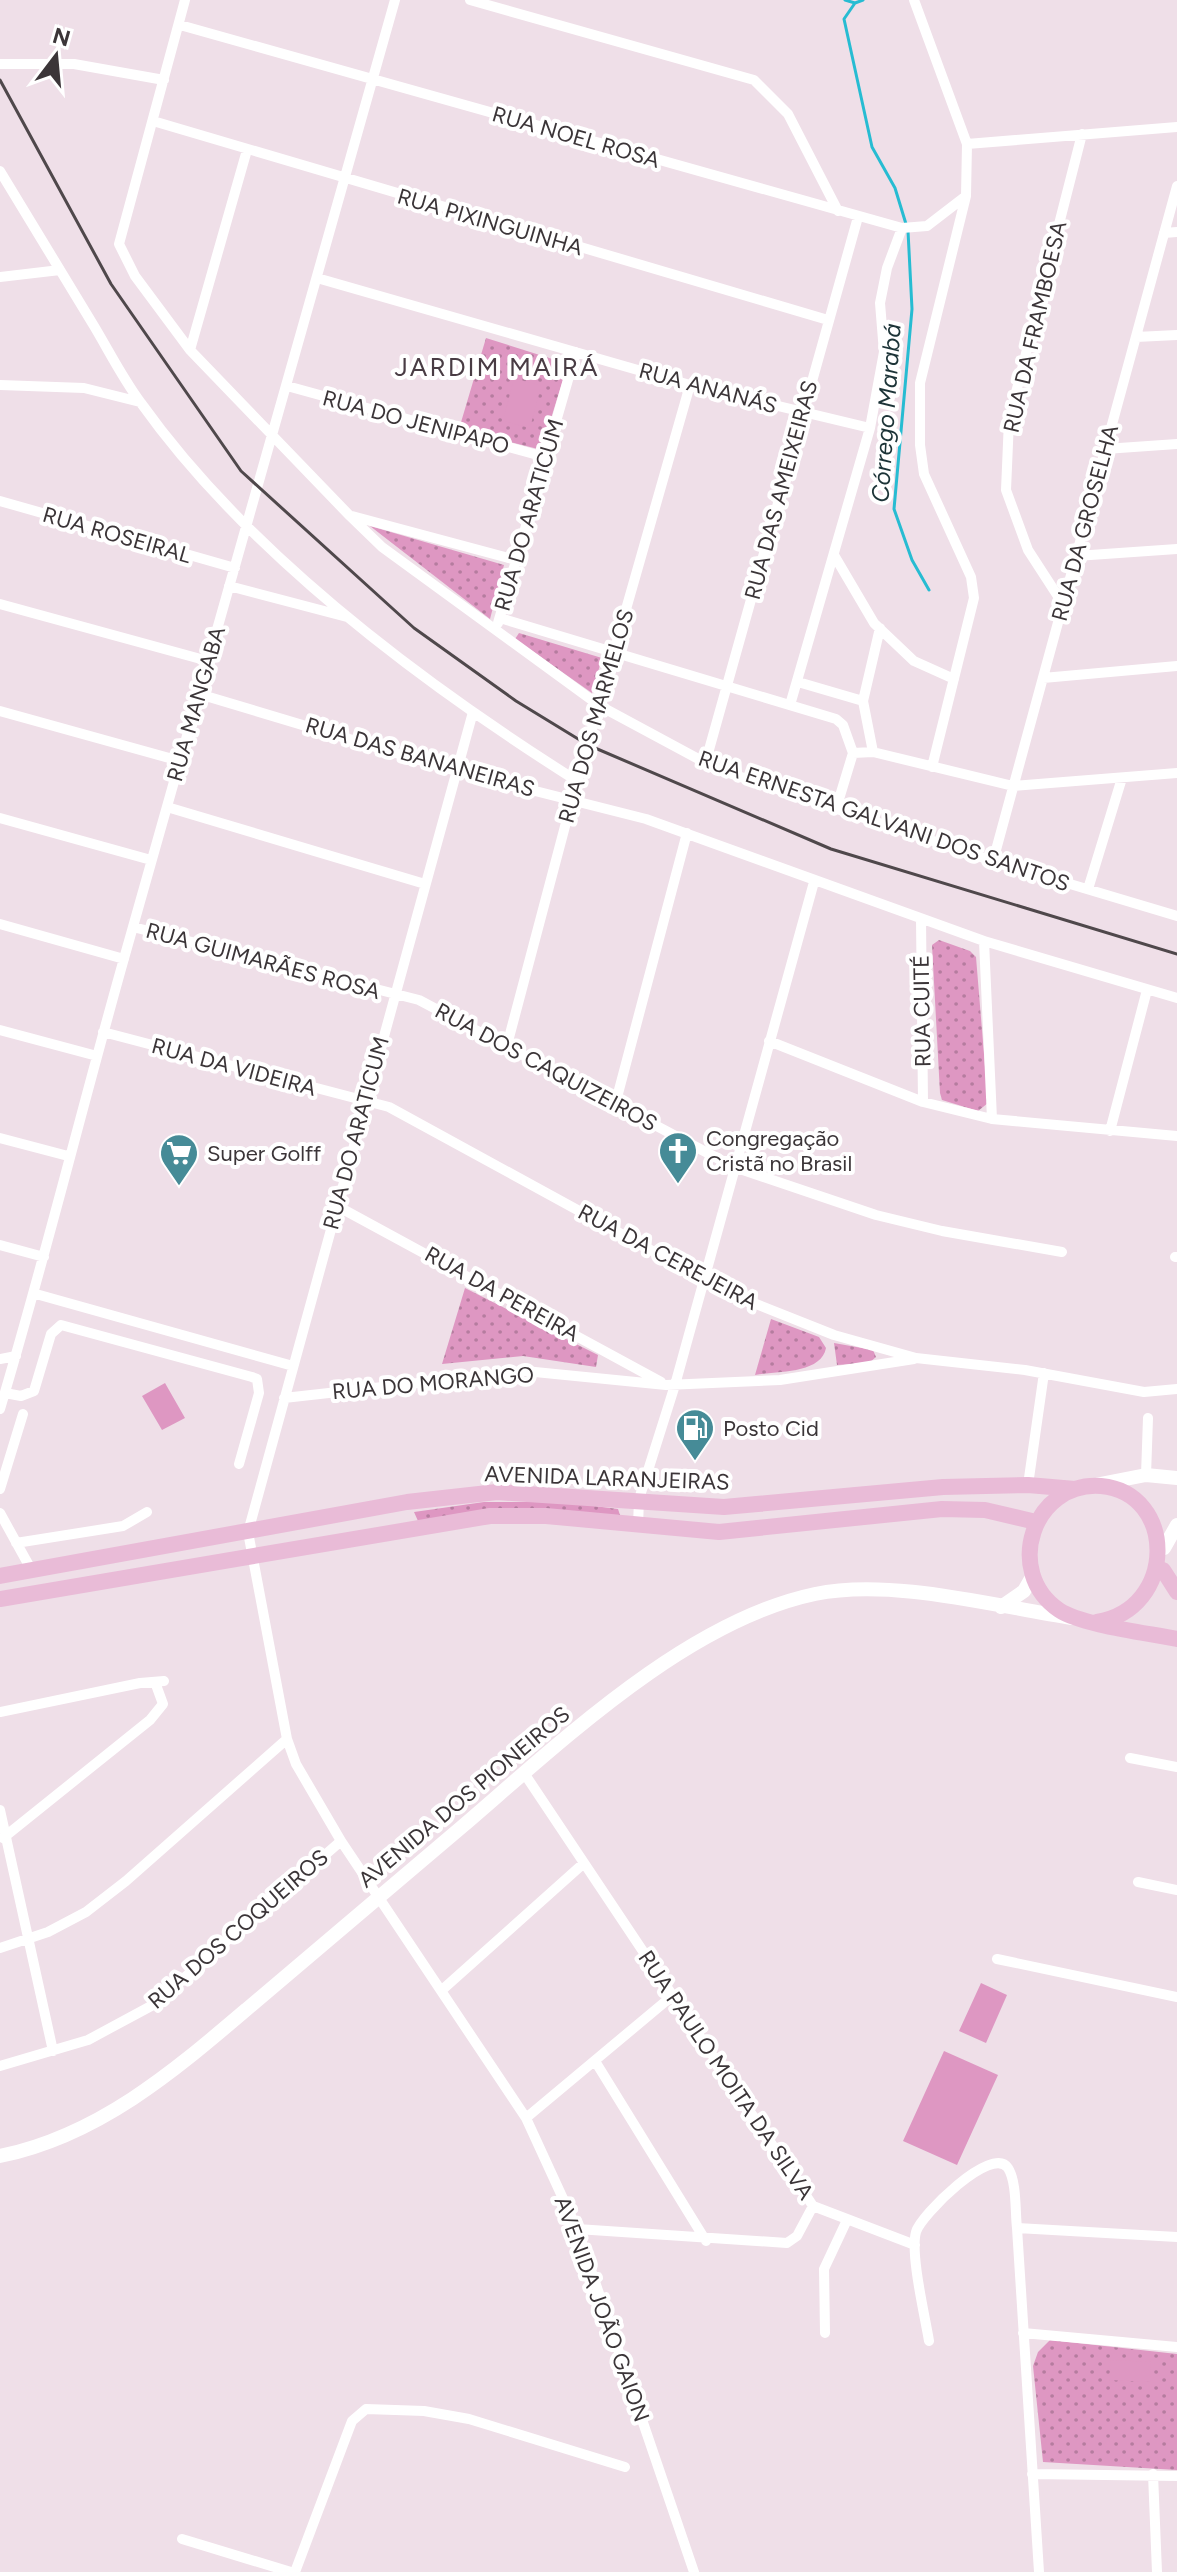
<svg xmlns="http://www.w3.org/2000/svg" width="1177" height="2572" viewBox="0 0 1177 2572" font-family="Figtree,sans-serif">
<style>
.grass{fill:url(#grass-dots)}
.garden{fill:#de97c2}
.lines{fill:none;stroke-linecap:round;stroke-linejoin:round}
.stream{stroke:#27bcd2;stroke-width:3}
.street{stroke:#fff;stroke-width:10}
.secondary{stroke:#fff;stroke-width:14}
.primary{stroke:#e9bbd7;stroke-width:16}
.rail{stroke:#4f484b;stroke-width:3}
.labels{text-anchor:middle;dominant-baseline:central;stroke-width:8;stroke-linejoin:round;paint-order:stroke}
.street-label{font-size:22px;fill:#3b3538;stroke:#fff}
.poi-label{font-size:22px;fill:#3b3538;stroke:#fff;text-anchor:start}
.water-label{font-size:24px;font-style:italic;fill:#1c3337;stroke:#fff}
.quarter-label{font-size:26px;letter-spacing:2px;fill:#493c44;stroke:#fff}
</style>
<defs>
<pattern id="grass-dots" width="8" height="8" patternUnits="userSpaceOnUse" patternTransform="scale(2)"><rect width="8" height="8" fill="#de97c2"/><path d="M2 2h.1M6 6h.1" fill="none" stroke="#b57c9f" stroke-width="1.8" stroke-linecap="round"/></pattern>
</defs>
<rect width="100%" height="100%" fill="#efdfe8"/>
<path class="grass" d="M 486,338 L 565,363 L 566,370 L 544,441 L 538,449 L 459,429 Z
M 370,526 L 504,565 L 490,619 Z
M 519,633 L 602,658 L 592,693 L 515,639 Z
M 939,940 L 970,951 L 976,957 L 988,1103 L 978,1111 L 942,1100 L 940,1093 L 932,945 Z
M 465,1288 L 598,1355 L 596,1367 L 523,1356 L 442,1364 Z
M 771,1319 L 819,1337 L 826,1348 C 821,1374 777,1371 755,1375 Z
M 834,1343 L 873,1350 L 876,1357 L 869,1363 L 837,1365 Z
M 484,1502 L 562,1502 L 618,1509 L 621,1518 L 418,1521 L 414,1512 Z
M 1050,2340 L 1177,2354 L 1177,2470 L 1043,2462 L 1033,2366 L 1038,2352 Z"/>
<path class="garden" d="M 514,378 L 541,386 L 530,428 L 503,421 Z
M 165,1383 L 185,1418 L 162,1430 L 142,1396 Z
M 981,1983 L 1007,1995 L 986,2043 L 959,2031 Z
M 944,2051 L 998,2075 L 957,2165 L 903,2141 Z
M 1111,2360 L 1151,2362 L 1150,2382 L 1109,2380 Z"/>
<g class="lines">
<path class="stream" d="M 845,0 L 855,3 L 863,0
M 855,3 L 844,19 L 872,147 L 895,188 L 906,224
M 908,231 L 912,309 L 894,509 L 912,560 L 929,590"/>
<path class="street" d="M 185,0 L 119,244 L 135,276 L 190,350 L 350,516 L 382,547 L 600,706 L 717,769 L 993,861 L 1177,916
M 470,0 L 754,80 L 788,114 L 838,211
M 914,0 L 967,144 L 966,196 L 920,383 L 920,445 L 924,474 L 971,577 L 974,598 L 932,767
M 180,25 L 902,228 L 927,226 L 966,196
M 0,64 L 74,64 L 164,80
M 153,121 L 828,320
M 967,144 L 1177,127
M 0,171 C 31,222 62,274 94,326 C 109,351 123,379 141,403 C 248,553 422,683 577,781
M 1164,233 L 1177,232
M 0,277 L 60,270
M 317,278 L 690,385 L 870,428
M 1136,337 L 1177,335
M 190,350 L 247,150
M 0,385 L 84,388 L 140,402
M 287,386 L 545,457
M 1105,449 L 1177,444
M 0,501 L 235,568
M 352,516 L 516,560
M 834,555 L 874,623 L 914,661 L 954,679
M 1076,556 L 1177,549
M 229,586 L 347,617
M 0,604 L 208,661
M 1063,604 L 1028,550 L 1006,490 L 1009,420 L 1082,134
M 500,618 L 836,719 L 843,725 L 853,753 L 873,752 L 1013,786 L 1177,773
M 498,623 L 576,352
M 1043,678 L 1177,666
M 798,682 L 863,701 L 873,752
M 199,694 L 456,771 L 646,819 L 984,941 L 1177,998
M 863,701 L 880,628
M 790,705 L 870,428 L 884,352 L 880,303 L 887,268 L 902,228
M 0,711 L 180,761
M 473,712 L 248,1532 L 287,1739 L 296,1764 L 341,1841 L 526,2118 L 577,2229 L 694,2572
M 705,764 L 858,217
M 167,807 L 425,884
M 836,809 L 853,753
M 0,818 L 151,860
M 993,861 L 1177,186
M 1088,889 L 1122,778
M 921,919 L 923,1102
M 0,924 L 124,959
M 133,927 L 419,1000 L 734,1167 L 876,1215 L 942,1231 L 1062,1252
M 984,941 L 992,1119
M 0,1030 L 97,1056
M 103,1032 L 389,1107 L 731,1294 L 834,1335 L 916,1358 L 1025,1370 L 1144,1392 L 1177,1389
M 769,1041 L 923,1102 L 992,1119 L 1177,1136
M 506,1049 L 577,781 L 690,385
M 615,1105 L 687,833
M 1110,1131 L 1147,990
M 0,1138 L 68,1156
M 337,1206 L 661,1382
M 0,1245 L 44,1257
M 1175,1257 L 1177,1257
M 36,1294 L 293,1366
M 0,1359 L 16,1356
M 5,1393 L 21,1396 L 34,1391 L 51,1334 L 61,1325 L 252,1377 L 257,1379 L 259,1393 L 239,1464
M 284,1398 L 525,1371 L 666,1385 L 780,1380 L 914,1359
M 0,1409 C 45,1259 82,1107 125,955 C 214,637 306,319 395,0
M 1146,1475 L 1148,1418
M 1028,1485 L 1044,1373
M 0,1489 L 23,1414
M 0,1513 L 32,1571
M 638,1526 L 639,1499 L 675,1385 L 814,882
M 16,1543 L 123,1526 L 147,1512
M 0,1712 L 140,1683 L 164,1681
M 1130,1758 L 1177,1767
M 524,1773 L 813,2206 L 915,2245
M 0,1810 L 53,2051
M 3,1838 L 150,1720 L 163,1704 L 155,1682
M 1138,1882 L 1177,1890
M 0,1948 L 48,1932 L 86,1912 L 126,1881 L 287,1739
M 997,1959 L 1177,1997
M 442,1990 L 584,1863
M 595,2061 L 706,2241
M 0,2066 L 88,2040 L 153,2005 L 341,1841
M 526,2118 L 672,1996
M 1017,2228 L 1177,2237
M 577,2229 L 787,2243 L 797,2236 L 813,2206
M 825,2333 L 824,2269 L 847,2220
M 1023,2333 L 1177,2347
M 929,2341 C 925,2316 910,2254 916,2232 C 920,2216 992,2144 1008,2168 C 1017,2182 1015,2212 1017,2228 L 1039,2572
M 1032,2474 L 1177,2476
M 1153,2474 L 1157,2572
M 182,2539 L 291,2572
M 295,2572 L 352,2421 L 366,2409 L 424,2411 L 469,2419 L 625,2467"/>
<path class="secondary" d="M 1095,1485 L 1146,1475 L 1177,1478
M 1164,1548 L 1177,1525
M 1001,1607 L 1024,1591 L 1032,1577
M 0,2156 C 98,2136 173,2072 247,2009 C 320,1948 392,1886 464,1825 C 562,1741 687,1621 815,1594 C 891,1578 994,1606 1072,1618"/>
<path class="primary" d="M 1163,1570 L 1177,1592
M 0,1576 L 407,1502 L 497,1492 L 724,1507 L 943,1487 L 1028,1485 L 1075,1489
M 0,1599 L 490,1516 L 546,1516 L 719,1532 L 942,1509 L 985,1510 L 1036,1522
M 1097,1622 C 1177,1609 1177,1493 1101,1486 C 1033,1481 1003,1572 1059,1610 C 1081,1625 1148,1633 1177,1639"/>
<path class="rail" d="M 0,80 L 111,284 L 241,471 L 414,628 L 516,701 L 588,745 L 831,849 L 1177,954"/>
</g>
<defs>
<g id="church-pin" transform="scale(2)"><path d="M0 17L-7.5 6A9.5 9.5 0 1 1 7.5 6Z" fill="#468b97" stroke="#fff"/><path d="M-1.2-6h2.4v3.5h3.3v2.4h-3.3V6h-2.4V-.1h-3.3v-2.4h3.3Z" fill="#fff"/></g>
<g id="supermarket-pin" transform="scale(2)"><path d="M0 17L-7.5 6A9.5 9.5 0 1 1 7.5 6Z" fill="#468b97" stroke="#fff"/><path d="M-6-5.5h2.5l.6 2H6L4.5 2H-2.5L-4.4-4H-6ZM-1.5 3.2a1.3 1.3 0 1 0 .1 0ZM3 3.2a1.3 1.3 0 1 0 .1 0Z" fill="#fff"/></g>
<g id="fuel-pin" transform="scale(2)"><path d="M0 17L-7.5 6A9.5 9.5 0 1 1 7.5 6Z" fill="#468b97" stroke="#fff"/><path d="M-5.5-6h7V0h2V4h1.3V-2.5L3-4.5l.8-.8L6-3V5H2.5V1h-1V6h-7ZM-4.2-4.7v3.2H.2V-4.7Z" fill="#fff"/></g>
</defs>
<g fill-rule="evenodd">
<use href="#church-pin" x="678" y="1151"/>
<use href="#supermarket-pin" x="179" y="1153"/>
<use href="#fuel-pin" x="695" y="1428"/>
</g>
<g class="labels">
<g class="street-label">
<text transform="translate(576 137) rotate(16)">RUA NOEL ROSA</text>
<text transform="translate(490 222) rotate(16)">RUA PIXINGUINHA</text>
<text transform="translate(1035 327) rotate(-77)">RUA DA FRAMBOESA</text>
<text transform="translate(708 388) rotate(15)">RUA ANANÁS</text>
<text transform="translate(416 422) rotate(15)">RUA DO JENIPAPO</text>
<text transform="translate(781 490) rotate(-75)">RUA DAS AMEIXEIRAS</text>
<text transform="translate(529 515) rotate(-74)">RUA DO ARATICUM</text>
<text transform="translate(1085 523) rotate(-75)">RUA DA GROSELHA</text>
<text transform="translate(117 535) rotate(16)">RUA ROSEIRAL</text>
<text transform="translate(196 704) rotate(-74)">RUA MANGABA</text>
<text transform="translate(596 716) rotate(-74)">RUA DOS MARMELOS</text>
<text transform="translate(420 757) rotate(16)">RUA DAS BANANEIRAS</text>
<text transform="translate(884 821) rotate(19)">RUA ERNESTA GALVANI DOS SANTOS</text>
<text transform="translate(263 961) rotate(15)">RUA GUIMARÃES ROSA</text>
<text transform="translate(922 1011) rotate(-91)">RUA CUITÉ</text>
<text transform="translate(234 1067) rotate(15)">RUA DA VIDEIRA</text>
<text transform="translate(546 1067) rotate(28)">RUA DOS CAQUIZEIROS</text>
<text transform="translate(356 1133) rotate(-75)">RUA DO ARATICUM</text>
<text transform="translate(668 1257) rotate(28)">RUA DA CEREJEIRA</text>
<text transform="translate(502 1294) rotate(29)">RUA DA PEREIRA</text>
<text transform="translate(433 1383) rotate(-5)">RUA DO MORANGO</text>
<text transform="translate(607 1478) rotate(2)">AVENIDA LARANJEIRAS</text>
<text transform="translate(464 1797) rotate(-40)">AVENIDA DOS PIONEIROS</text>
<text transform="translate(238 1929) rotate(-41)">RUA DOS COQUEIROS</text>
<text transform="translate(726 2075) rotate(56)">RUA PAULO MOITA DA SILVA</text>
<text transform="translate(602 2309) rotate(70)">AVENIDA JOÃO GAION</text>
</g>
<g class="poi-label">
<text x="706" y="1138">Congregação<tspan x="706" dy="25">Cristã no Brasil</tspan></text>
<text x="207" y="1153">Super Golff</text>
<text x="723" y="1428">Posto Cid</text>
</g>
<g class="water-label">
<text transform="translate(886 413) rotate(-86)">Córrego Marabá</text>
</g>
<g class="quarter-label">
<text x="497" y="367">JARDIM MAIRÁ</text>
</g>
</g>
<g transform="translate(56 56) rotate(16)" stroke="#ffffff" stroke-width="6" paint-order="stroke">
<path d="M0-6L14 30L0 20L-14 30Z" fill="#3b3538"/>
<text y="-12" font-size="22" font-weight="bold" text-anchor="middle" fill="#3b3538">N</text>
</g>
</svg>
